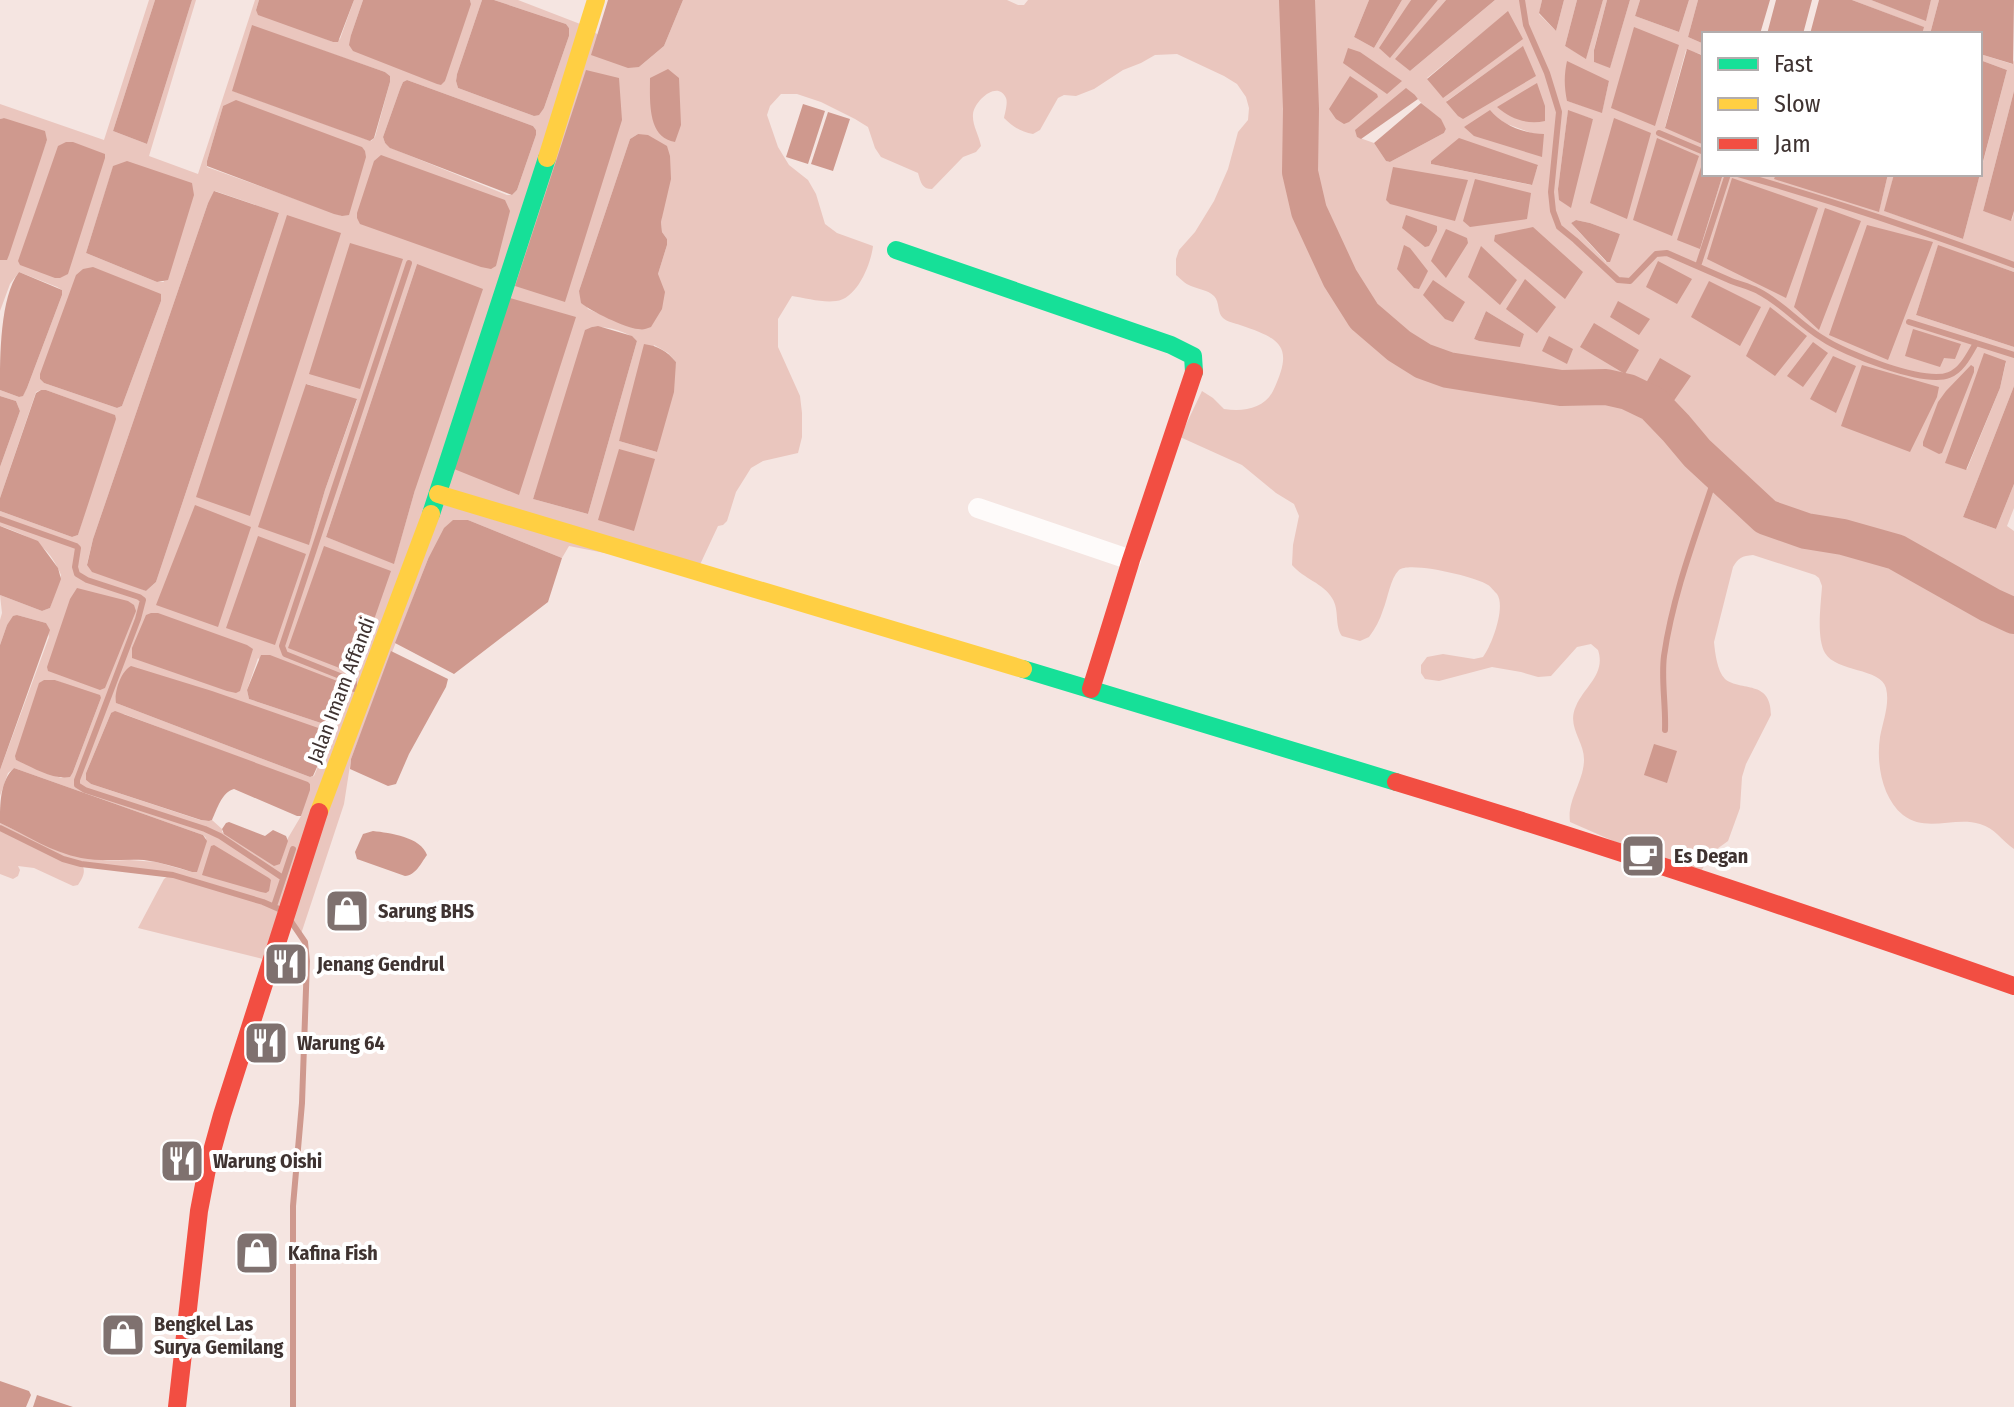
<svg xmlns="http://www.w3.org/2000/svg" width="2014" height="1407" viewBox="0 0 2014 1407" font-family="'Fira Sans Condensed',sans-serif">
<style>
.green{fill:#eac6be;fill-rule:evenodd}
.water{fill:#cf998e}
.lines{fill:none;stroke-linecap:round;stroke-linejoin:round}
.stream{stroke:#cf998e;stroke-width:6}
.river{stroke:#cf998e;stroke-width:36}
.street{stroke:#fefbfa;stroke-width:20}
.fast{stroke:#16e098;stroke-width:18}
.slow{stroke:#ffcf43;stroke-width:18}
.jam{stroke:#f24e42;stroke-width:18}
.labels{text-anchor:middle;dominant-baseline:central;stroke-width:8;stroke-linejoin:round;paint-order:stroke}
.street-label{font-size:20px;fill:#3f3331;stroke:#fff}
.poi-label{font-size:20px;font-weight:bold;fill:#3f3331;stroke:#fff;text-anchor:start}
</style>
<rect width="100%" height="100%" fill="#f5e5e1"/>
<path class="green" d="M 149,0 L 155,0 L 113,131 L 147,144 L 192,0 L 196,0 L 149,156 L 198,174 L 255,0 L 259,0 L 256,10 L 333,42 L 340,39 L 354,0 L 363,0 L 351,35 L 471,4 L 470,0 L 482,0 L 457,74 L 456,81 L 458,88 L 534,116 L 544,108 L 569,36 L 569,28 L 566,24 L 494,0 L 518,0 L 588,27 L 639,67 L 664,46 L 683,0 L 1007,0 L 1018,5 L 1024,5 L 1028,0 L 1369,0 L 1354,37 L 1374,48 L 1402,0 L 1411,0 L 1406,9 L 1390,57 L 1438,0 L 1446,0 L 1396,59 L 1410,71 L 1495,0 L 1542,0 L 1539,14 L 1556,31 L 1564,0 L 1577,0 L 1565,46 L 1586,58 L 1603,0 L 1607,0 L 1594,49 L 1594,62 L 1610,67 L 1630,0 L 1640,0 L 1635,16 L 1679,32 L 1689,0 L 1698,0 L 1688,37 L 1704,44 L 1704,55 L 1686,50 L 1665,127 L 1704,145 L 1700,249 L 1723,174 L 1776,174 L 1775,178 L 1879,211 L 1888,174 L 1894,174 L 1885,211 L 1963,239 L 2007,70 L 1980,60 L 1980,54 L 2012,64 L 2014,60 L 2014,91 L 1983,211 L 2012,220 L 2014,211 L 2014,272 L 1938,246 L 1916,315 L 2014,347 L 2014,386 L 1963,517 L 1996,529 L 2014,484 L 2014,508 L 2007,526 L 2014,531 L 2014,849 C 2002,841 1995,828 1980,824 C 1955,816 1926,833 1903,815 C 1882,798 1876,763 1880,737 C 1883,721 1890,704 1886,688 C 1881,668 1836,672 1825,653 C 1816,637 1821,604 1822,586 L 1819,578 L 1815,575 L 1753,555 C 1742,556 1738,558 1733,567 L 1714,642 C 1715,652 1717,671 1725,679 C 1741,692 1771,679 1771,715 L 1746,764 L 1742,777 L 1740,808 L 1728,841 L 1710,854 L 1698,878 L 1570,822 C 1567,800 1583,783 1584,761 C 1585,741 1566,727 1576,706 C 1585,686 1606,674 1598,650 L 1591,644 L 1577,647 L 1551,676 L 1538,677 L 1521,672 L 1492,667 L 1439,681 L 1425,679 L 1421,673 L 1421,665 L 1427,657 L 1443,654 L 1474,659 L 1483,657 C 1492,645 1506,607 1497,594 C 1495,592 1490,586 1488,585 C 1476,577 1410,561 1399,570 C 1390,579 1388,598 1383,610 C 1380,620 1375,629 1369,637 L 1360,641 L 1342,636 C 1334,625 1340,610 1332,598 C 1323,583 1304,579 1292,565 L 1293,545 L 1299,516 L 1294,504 L 1276,493 L 1242,465 L 1180,437 L 1202,391 L 1213,398 L 1224,409 C 1243,412 1264,409 1273,391 C 1294,347 1282,339 1240,325 C 1235,323 1227,322 1223,318 C 1217,313 1220,302 1214,296 C 1208,290 1198,289 1191,286 C 1185,284 1181,279 1176,275 L 1176,259 L 1179,250 L 1195,232 L 1214,201 L 1228,169 L 1238,132 L 1248,120 L 1249,108 L 1246,97 L 1237,84 L 1224,76 L 1177,54 L 1155,55 L 1141,63 L 1123,70 L 1094,89 L 1076,96 L 1064,95 L 1058,98 L 1040,130 L 1033,134 C 1021,132 1013,127 1004,118 C 1005,113 1008,103 1006,98 C 998,80 975,100 973,114 C 972,125 979,135 981,146 L 976,152 L 963,157 L 932,189 C 922,189 921,183 918,173 L 881,157 L 875,148 L 868,127 L 855,119 L 821,102 L 797,94 L 781,94 L 770,106 L 767,115 L 778,147 L 789,165 L 808,180 L 816,194 L 825,224 L 837,233 L 873,246 C 871,264 857,299 836,301 C 823,303 805,298 792,296 L 778,319 L 778,347 L 800,396 L 802,413 L 802,437 L 798,453 L 763,461 L 751,468 L 736,492 L 727,521 L 723,525 L 718,526 L 697,571 L 569,546 L 562,558 L 468,520 L 428,559 L 351,759 L 344,804 L 301,934 L 281,911 L 271,961 L 138,928 L 164,879 L 171,874 L 82,864 C 86,872 83,877 78,885 L 73,886 L 34,868 L 18,866 L 20,870 L 18,876 L 13,879 L 0,874 L 0,823 L 61,852 L 108,861 L 129,860 L 156,862 L 192,872 L 206,838 L 203,835 L 14,768 L 8,773 L 0,796 L 0,770 L 49,637 L 46,623 L 17,615 L 7,625 L 0,645 L 0,620 L 2,613 L 0,595 L 42,611 L 50,608 L 61,575 C 49,545 30,536 0,526 L 0,511 L 72,537 L 78,535 L 114,415 L 46,390 L 41,390 L 36,392 L 0,498 L 0,467 L 20,411 L 16,401 L 0,396 L 0,390 L 19,397 L 23,395 L 27,388 L 62,295 L 62,290 L 57,287 L 19,272 L 10,284 L 0,311 L 0,260 L 2,260 L 47,140 L 4,118 L 0,119 L 0,104 L 104,140 ZM 1508,12 L 1443,97 L 1427,78 ZM 252,26 L 385,72 L 390,76 L 390,82 L 375,137 L 371,141 L 233,91 ZM 1522,47 L 1535,76 L 1447,102 L 1447,101 ZM 407,80 L 533,126 L 536,130 L 536,135 L 517,190 L 512,195 L 507,195 L 391,148 L 385,143 L 383,137 L 400,89 L 403,82 ZM 1609,81 L 1602,112 L 1567,101 ZM 1415,95 C 1423,108 1439,114 1446,129 L 1444,133 L 1390,162 L 1386,161 L 1374,143 L 1357,137 ZM 223,106 L 342,216 L 207,167 L 207,161 ZM 1568,111 L 1593,119 L 1558,189 ZM 1496,118 L 1507,124 L 1534,134 L 1464,127 ZM 638,134 L 664,203 L 661,222 L 662,232 L 667,239 L 667,245 L 658,274 L 610,318 L 588,309 L 579,291 L 630,139 ZM 1431,161 L 1537,165 L 1538,166 L 1531,185 L 1431,164 ZM 113,167 L 164,282 L 157,282 L 86,253 ZM 215,191 L 279,213 L 156,582 L 146,591 L 87,564 L 93,539 L 208,203 ZM 1576,220 L 1590,223 L 1620,234 L 1606,262 L 1571,223 ZM 417,264 L 415,490 L 394,563 L 326,537 ZM 161,294 L 161,301 L 122,406 L 117,408 L 44,383 L 40,379 ZM 1486,311 L 1524,334 L 1520,346 L 1479,341 L 1474,339 ZM 592,327 C 606,326 627,331 637,341 L 588,514 L 533,499 ZM 654,345 L 668,353 L 676,362 L 657,452 L 619,441 ZM 2006,362 L 2000,388 L 1967,469 L 1946,463 ZM 307,384 L 357,400 L 325,490 L 309,544 ZM 258,658 L 333,725 L 327,725 L 249,699 L 247,690 ZM 44,680 L 55,680 L 101,698 L 73,772 L 61,778 L 16,760 ZM 116,703 L 330,738 L 314,776 L 310,777 ZM 111,713 L 124,714 L 310,784 L 301,816 L 288,838 L 280,864 L 222,832 L 222,829 L 212,820 L 209,821 L 200,820 L 91,784 L 86,780 L 86,773 Z
M 1852,0 L 1871,0 L 1926,20 L 1931,0 L 1939,0 L 1930,34 L 1922,34 L 1923,27 Z"/>
<path class="water" d="M 155,0 L 192,0 L 147,144 L 113,131 Z
M 259,0 L 354,0 L 338,42 L 333,42 L 258,15 L 256,10 Z
M 363,0 L 470,0 L 471,4 L 445,81 L 441,85 L 437,84 L 353,51 L 349,45 L 351,35 Z
M 482,0 L 494,0 L 566,24 L 569,28 L 569,36 L 544,108 L 539,115 L 534,116 L 458,88 L 456,81 L 457,74 Z
M 608,0 L 683,0 L 664,46 L 639,67 L 628,68 L 591,55 Z
M 1369,0 L 1402,0 L 1374,48 L 1354,37 Z
M 1411,0 L 1438,0 L 1390,58 L 1379,48 Z
M 1446,0 L 1495,0 L 1410,71 L 1395,59 Z
M 1542,0 L 1564,0 L 1556,31 L 1539,13 Z
M 1577,0 L 1603,0 L 1586,59 L 1565,46 Z
M 1607,0 L 1630,0 L 1610,68 L 1594,62 L 1594,50 Z
M 1640,0 L 1689,0 L 1679,32 L 1635,16 Z
M 1698,0 L 1770,0 L 1760,34 L 1704,34 L 1704,44 L 1688,37 Z
M 1776,0 L 1812,0 L 1803,34 L 1767,34 Z
M 1819,0 L 1852,0 L 1924,27 L 1922,34 L 1810,34 Z
M 1871,0 L 1931,0 L 1926,21 Z
M 1939,0 L 2014,0 L 2013,64 L 1980,54 L 1980,34 L 1930,34 Z
M 1508,11 L 1523,39 L 1443,98 L 1427,79 Z
M 252,25 L 385,72 L 390,76 L 390,82 L 374,138 L 370,141 L 232,91 Z
M 1634,27 L 1679,45 L 1655,126 L 1611,108 Z
M 1523,46 L 1536,76 L 1463,119 L 1458,116 L 1446,102 Z
M 1348,48 L 1360,52 L 1402,81 L 1387,94 L 1343,63 Z
M 1687,49 L 1704,56 L 1704,145 L 1665,128 Z
M 1980,60 L 2007,70 L 1980,173 Z
M 1567,61 L 1609,81 L 1602,113 L 1567,101 C 1564,86 1564,75 1567,61 Z
M 668,69 L 679,78 L 681,125 L 675,142 C 647,138 650,100 650,78 Z
M 586,70 L 619,78 L 622,120 L 565,302 L 515,286 Z
M 1350,76 L 1377,94 L 1378,97 L 1349,122 L 1344,124 L 1336,119 L 1329,109 Z
M 407,80 L 533,126 L 536,130 L 536,135 L 517,190 L 512,195 L 390,148 L 385,143 L 383,137 L 400,89 L 403,82 Z
M 1537,83 L 1545,106 L 1545,121 C 1527,125 1511,119 1497,107 Z
M 1406,88 L 1415,95 L 1418,99 L 1361,139 L 1357,137 L 1355,130 Z
M 2014,91 L 2014,211 L 2011,221 L 1983,211 Z
M 236,100 L 362,147 L 365,151 L 366,157 L 349,215 L 342,216 L 334,214 L 207,166 L 207,161 L 223,106 Z
M 1421,103 L 1441,119 L 1446,129 L 1444,133 L 1390,162 L 1386,161 L 1374,143 Z
M 803,104 L 825,111 L 808,164 L 786,157 Z
M 1490,110 C 1502,125 1525,134 1544,134 L 1542,157 L 1474,136 L 1464,127 Z
M 1568,110 L 1593,119 L 1571,208 L 1559,200 L 1558,189 Z
M 828,112 L 850,119 L 833,171 L 811,164 Z
M 4,118 L 45,131 L 47,140 L 9,255 L 7,260 L 0,260 L 0,119 Z
M 1614,118 L 1651,133 L 1627,219 L 1590,203 Z
M 638,134 L 648,135 L 667,146 L 670,156 L 671,179 L 661,222 L 662,232 L 667,239 L 667,245 L 658,274 L 665,292 L 662,309 L 651,327 C 645,329 644,330 638,329 C 626,328 590,311 581,303 L 579,291 L 630,139 Z
M 1459,138 L 1538,165 L 1532,185 L 1431,164 L 1431,161 Z
M 1657,138 L 1699,156 L 1672,236 L 1633,220 Z
M 66,142 L 73,142 L 105,154 L 105,158 L 68,274 L 60,278 L 55,278 L 20,265 L 18,261 L 58,146 Z
M 381,155 L 505,200 L 510,211 L 496,266 L 491,269 L 481,267 L 360,224 L 357,218 L 357,213 L 374,161 Z
M 1704,158 L 1704,174 L 1723,174 L 1700,249 L 1677,240 Z
M 127,161 L 192,183 L 194,195 L 168,280 L 157,282 L 86,253 L 113,166 Z
M 1393,167 L 1468,180 L 1455,221 L 1390,204 L 1386,200 Z
M 1776,174 L 1888,174 L 1879,212 L 1774,179 Z
M 1894,174 L 1980,174 L 1963,239 L 1884,211 Z
M 1732,178 L 1818,208 L 1786,298 L 1707,259 Z
M 1475,179 L 1531,193 L 1527,219 L 1470,227 L 1463,221 Z
M 214,191 L 279,213 L 156,582 L 146,591 L 92,572 L 87,565 L 93,539 L 208,203 Z
M 1825,208 L 1861,221 L 1819,330 L 1794,307 Z
M 287,215 L 341,233 L 250,516 L 196,497 Z
M 1406,215 L 1437,226 L 1437,231 L 1429,246 L 1425,247 L 1402,228 Z
M 1576,220 L 1590,223 L 1620,234 L 1610,262 L 1607,262 L 1571,223 Z
M 1867,225 L 1933,242 L 1888,360 L 1829,335 Z
M 1533,227 L 1583,272 L 1565,299 L 1494,241 L 1495,235 Z
M 1446,229 L 1467,238 L 1468,243 L 1446,278 L 1431,261 Z
M 350,243 L 403,259 L 360,389 L 309,374 Z
M 1404,245 L 1410,248 L 1428,271 L 1419,289 L 1414,288 L 1397,269 Z
M 1938,245 L 2014,272 L 2014,347 L 1916,315 Z
M 1481,246 L 1517,280 L 1500,305 L 1468,277 Z
M 1658,261 L 1692,279 L 1677,304 L 1646,287 Z
M 417,264 L 483,289 L 415,490 L 394,564 L 326,537 Z
M 93,267 L 161,294 L 161,301 L 122,406 L 117,408 L 44,383 L 40,379 L 40,374 L 76,275 L 83,269 Z
M 19,272 L 62,290 L 62,295 L 27,388 L 23,396 L 19,397 L 0,390 C 0,356 0,297 19,272 Z
M 1525,279 L 1556,307 L 1537,333 L 1506,309 Z
M 1433,280 L 1465,302 L 1453,322 L 1445,319 L 1423,295 Z
M 1709,281 L 1761,307 L 1740,346 L 1691,317 Z
M 510,298 L 576,317 L 519,495 L 454,469 Z
M 1618,301 L 1650,319 L 1639,335 L 1610,317 Z
M 1770,307 L 1807,336 L 1775,376 L 1746,356 Z
M 1486,311 L 1524,334 L 1520,347 L 1479,341 L 1474,339 Z
M 1594,323 L 1639,350 L 1625,374 L 1580,347 Z
M 598,326 L 632,336 L 637,341 L 588,514 L 533,499 L 585,330 L 592,327 Z
M 1913,329 L 1961,344 L 1955,359 L 1944,358 L 1940,367 L 1905,356 Z
M 1549,336 L 1573,349 L 1567,364 L 1542,351 Z
M 1813,342 L 1828,353 L 1803,387 L 1787,376 Z
M 644,344 C 658,346 667,351 676,362 L 674,392 L 657,452 L 619,441 Z
M 1984,353 L 2006,361 L 2000,388 L 1966,470 L 1945,463 Z
M 1833,356 L 1856,366 L 1836,413 L 1810,399 Z
M 1660,358 L 1691,376 L 1673,402 L 1646,383 Z
M 1862,365 L 1939,387 L 1937,397 L 1910,452 L 1841,426 Z
M 1971,365 L 1974,367 L 1974,372 L 1942,453 L 1939,454 L 1923,446 L 1923,442 L 1938,402 L 1946,391 Z
M 306,384 L 357,399 L 325,490 L 309,545 L 258,527 Z
M 2014,386 L 2014,484 L 1996,529 L 1963,517 Z
M 41,390 L 46,390 L 115,415 L 116,419 L 78,535 L 72,537 L 0,511 L 0,498 L 36,393 Z
M 0,396 L 16,401 L 20,411 L 0,467 Z
M 619,449 L 655,459 L 634,531 L 598,520 Z
M 195,505 L 251,527 L 218,627 L 156,605 Z
M 453,520 L 468,520 L 562,558 L 548,602 L 454,674 L 395,643 L 428,559 L 444,528 Z
M 0,526 L 38,541 L 58,568 L 61,579 L 50,608 L 42,611 L 0,595 Z
M 258,536 L 306,554 L 275,645 L 226,628 Z
M 324,546 L 391,571 L 355,674 L 288,648 Z
M 77,588 L 128,601 L 134,605 L 136,611 L 105,688 L 100,690 L 48,671 L 47,667 L 70,599 Z
M 151,613 L 158,613 L 247,645 L 253,649 L 240,691 L 236,693 L 227,691 L 132,658 L 132,648 L 146,615 Z
M 17,615 L 46,623 L 50,630 L 0,770 L 0,645 L 7,625 L 13,616 Z
M 391,651 L 448,679 L 446,687 L 409,754 L 396,784 L 388,786 L 350,769 L 351,759 Z
M 261,655 L 270,655 L 345,684 C 350,696 341,712 337,724 L 327,725 L 249,699 L 247,690 Z
M 131,666 L 212,691 L 327,731 L 330,738 L 313,776 L 310,777 L 116,703 C 114,692 121,671 131,666 Z
M 44,680 L 55,680 L 100,695 L 101,698 L 73,772 L 70,777 C 52,780 32,767 16,760 L 15,756 L 39,683 Z
M 115,711 L 308,782 L 310,784 L 310,790 L 301,816 L 297,816 L 234,789 C 222,792 217,809 212,820 L 209,821 L 201,820 L 91,784 L 86,780 L 86,773 L 111,713 Z
M 1654,744 L 1677,751 L 1667,783 L 1644,775 Z
M 14,768 L 203,835 L 207,841 L 197,872 L 192,872 C 176,867 160,862 144,860 C 122,859 102,862 81,858 C 53,853 26,835 0,823 C 0,804 0,781 14,768 Z
M 229,822 L 265,836 L 273,830 L 286,836 L 288,841 L 280,864 L 274,866 L 224,834 L 222,829 L 226,823 Z
M 373,831 C 390,833 421,837 427,855 C 421,863 416,875 405,876 L 357,859 L 355,852 L 363,834 Z
M 214,845 L 269,878 L 271,880 L 269,891 L 266,893 L 261,892 L 202,875 L 211,846 Z
M 0,1381 L 29,1391 L 31,1395 L 26,1407 L 0,1407 Z
M 37,1395 L 73,1407 L 33,1407 Z"/>
<g class="lines">
<path class="stream" d="M 1522,0 L 1526,25 L 1547,73 L 1559,112 L 1551,192 L 1553,211 L 1559,227 L 1575,240 L 1618,280 L 1630,281 L 1656,254 L 1667,253 C 1688,262 1708,271 1729,280 C 1738,284 1749,286 1758,291 C 1782,303 1799,324 1822,338 C 1844,353 1924,385 1949,375 C 1962,370 1969,355 1976,343
M 1659,133 L 1704,152
M 1738,174 C 1831,200 1923,231 2014,265
M 1698,266 L 1728,174
M 1909,322 L 2014,355
M 0,519 L 76,546 L 78,548 L 75,567 L 77,574 L 87,580 L 139,597 L 143,600 L 138,619 L 77,780 L 77,785 L 85,790 L 205,829 L 220,836 L 283,878
M 354,689 L 354,683 L 350,680 L 285,654 L 282,646 L 409,263
M 1665,730 C 1666,705 1661,680 1664,656 C 1673,593 1697,532 1717,471
M 0,828 L 63,859 L 81,864 L 173,875 L 263,902 L 279,909
M 274,906 L 293,849
M 292,923 L 305,942 L 307,961 L 302,1103 L 293,1206 L 293,1407"/>
<path class="river" d="M 1297,0 L 1301,109 L 1300,172 L 1309,211 L 1340,278 L 1364,316 L 1399,346 L 1423,361 L 1448,370 L 1561,388 L 1606,387 L 1628,392 L 1653,404 L 1676,428 L 1697,453 L 1766,517 L 1806,531 L 1843,537 L 1896,552 L 1990,605 L 2014,616"/>
<path class="street" d="M 978,508 L 1131,560"/>
<path class="fast" d="M 896,250 L 1171,345 L 1193,356 L 1194,372
M 431,514 L 547,158
M 1023,669 L 1396,782"/>
<path class="slow" d="M 547,158 L 596,0
M 438,494 L 1023,669
M 319,812 L 431,514"/>
<path class="jam" d="M 1091,689 L 1131,560 L 1194,372
M 1396,782 C 1604,845 1809,914 2014,986
M 177,1407 L 199,1211 L 207,1169 L 222,1115 L 319,812"/>
</g>
<defs>
<g id="cafe-square" transform="scale(2.3)"><rect x="-9" y="-9" width="18" height="18" rx="4" fill="#7f716f" stroke="#fff"/><path d="M-5.5-4.5H6V0H3Q3 3.5 0 3.5H-2.5Q-5.5 3.5-5.5 0ZM3-3.2v2h1.7v-2ZM-6 4.5H4V6H-6Z" fill="#fff"/></g>
<g id="shop-square" transform="scale(2.3)"><rect x="-9" y="-9" width="18" height="18" rx="4" fill="#7f716f" stroke="#fff"/><path d="M-5-2.5h2.3a2.7 3.5 0 0 1 5.4 0H5L5.5 6h-11ZM-1.5-2.5h3a1.5 2.3 0 0 0-3 0Z" fill="#fff"/></g>
<g id="restaurant-square" transform="scale(2.3)"><rect x="-9" y="-9" width="18" height="18" rx="4" fill="#7f716f" stroke="#fff"/><path d="M-5-6h1v4h1v-4h1v4h1v-4h1v5L-1.5 .5V6h-2V.5L-5-1ZM5-6V6H3V1.5H1.5Q1.5-4 5-6Z" fill="#fff"/></g>
</defs>
<g fill-rule="evenodd">
<use href="#cafe-square" x="1643" y="856"/>
<use href="#shop-square" x="347" y="911"/>
<use href="#restaurant-square" x="286" y="964"/>
<use href="#restaurant-square" x="266" y="1043"/>
<use href="#restaurant-square" x="182" y="1161"/>
<use href="#shop-square" x="257" y="1253"/>
<use href="#shop-square" x="123" y="1335"/>
</g>
<g class="labels">
<g class="street-label">
<text transform="translate(341 690) rotate(-69)">Jalan Imam Affandi</text>
</g>
<g class="poi-label">
<text x="1674" y="856">Es Degan</text>
<text x="378" y="911">Sarung BHS</text>
<text x="317" y="964">Jenang Gendrul</text>
<text x="297" y="1043">Warung 64</text>
<text x="213" y="1161">Warung Oishi</text>
<text x="288" y="1253">Kafina Fish</text>
<text x="154" y="1324">Bengkel Las<tspan x="154" dy="23">Surya Gemilang</tspan></text>
</g>
</g>
<rect x="1702" y="32" width="280" height="144" fill="#ffffff" stroke="#b2adad" stroke-width="2"/>
<rect x="1718" y="58" width="40" height="12" fill="#16e098" stroke="#b2adad" stroke-width="2"/>
<text x="1774" y="72" font-size="24" fill="#3f3331">Fast</text>
<rect x="1718" y="98" width="40" height="12" fill="#ffcf43" stroke="#b2adad" stroke-width="2"/>
<text x="1774" y="112" font-size="24" fill="#3f3331">Slow</text>
<rect x="1718" y="138" width="40" height="12" fill="#f24e42" stroke="#b2adad" stroke-width="2"/>
<text x="1774" y="152" font-size="24" fill="#3f3331">Jam</text>
</svg>
